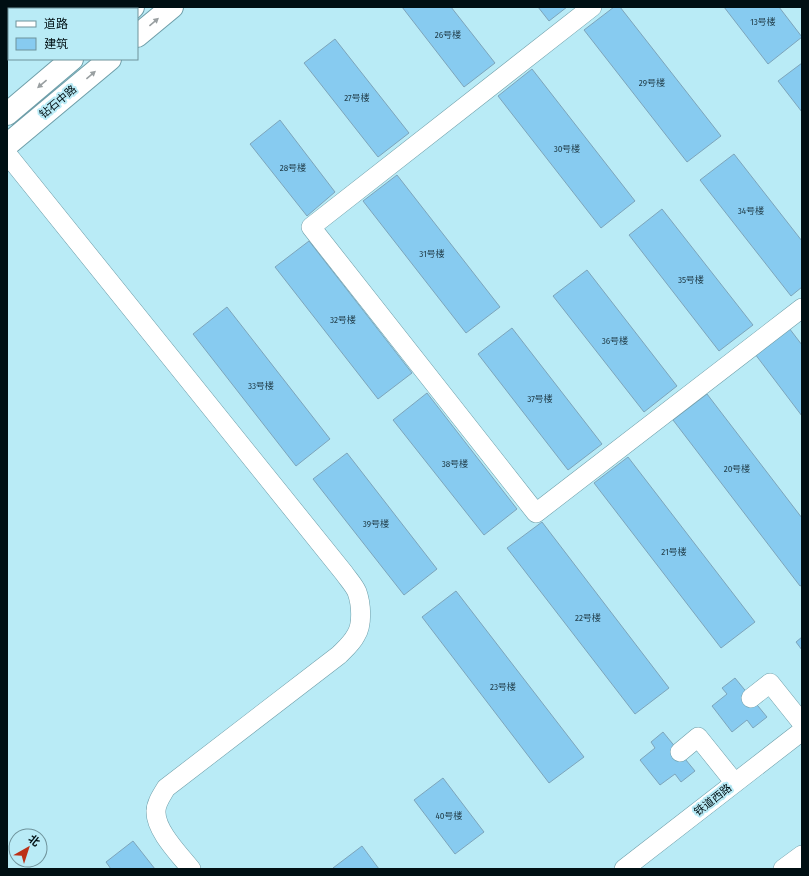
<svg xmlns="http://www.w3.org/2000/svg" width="809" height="876" viewBox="0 0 809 876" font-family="'Fira Sans Condensed','Noto Sans SC',sans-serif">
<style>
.building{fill:#87cbf0;stroke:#7da5bb}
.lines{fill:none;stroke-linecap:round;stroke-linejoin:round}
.minor-casing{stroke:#6e9ea9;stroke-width:20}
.major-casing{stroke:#6e9ea9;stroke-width:24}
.minor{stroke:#fff;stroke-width:19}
.major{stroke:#fff;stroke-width:22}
.oneway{fill:#999fa1}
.labels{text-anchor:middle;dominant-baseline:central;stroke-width:4;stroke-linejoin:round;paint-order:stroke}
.number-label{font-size:9px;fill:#223e4a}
.street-label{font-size:11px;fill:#000f13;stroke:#b9ebf6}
</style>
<rect width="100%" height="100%" fill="#b9ebf6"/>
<path class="building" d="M 402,7 L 451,7 L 495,63 L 464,87 Z
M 538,7 L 567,7 L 549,21 Z
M 614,7 L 620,7 L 721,136 L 687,162 L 584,30 Z
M 724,7 L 779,7 L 802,37 L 768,64 Z
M 335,39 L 409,133 L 378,157 L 304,63 Z
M 802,63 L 802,112 L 778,81 Z
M 532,69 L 635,201 L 601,228 L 498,96 Z
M 280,120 L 335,192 L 307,216 L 250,144 Z
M 734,154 L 802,241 L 802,287 L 791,296 L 700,180 Z
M 397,175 L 500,307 L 466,333 L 363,201 Z
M 662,209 L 753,325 L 719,351 L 629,235 Z
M 309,241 L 412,373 L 378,399 L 275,267 Z
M 587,270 L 677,386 L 644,412 L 553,296 Z
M 227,307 L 330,439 L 296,466 L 193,334 Z
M 512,328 L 602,444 L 568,470 L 478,354 Z
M 789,328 L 802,345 L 802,416 L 755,354 Z
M 427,393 L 517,509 L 484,535 L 393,420 Z
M 707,394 L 802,518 L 802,585 L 800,586 L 673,420 Z
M 347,453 L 437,569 L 404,595 L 313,479 Z
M 628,457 L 755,622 L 721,648 L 594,483 Z
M 542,522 L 669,688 L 635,714 L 507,548 Z
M 456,591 L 584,757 L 549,783 L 422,617 Z
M 802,637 L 802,650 L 796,642 Z
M 735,678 L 767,717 L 753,728 L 747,720 L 732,732 L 712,706 L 727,694 L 722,688 Z
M 663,732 L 695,771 L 681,782 L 675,774 L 660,785 L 640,760 L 655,748 L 651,742 Z
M 443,778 L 484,832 L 455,854 L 414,800 Z
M 133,841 L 155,869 L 111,869 L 106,862 Z
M 362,846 L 379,869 L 333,869 L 333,868 Z"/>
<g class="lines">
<g class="minor-casing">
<path id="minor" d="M 592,7 L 311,227 L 536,513 L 802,308
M 7,154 L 344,573 C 348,579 354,585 357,592 C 361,603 363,624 356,635 C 352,643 345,649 339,655 L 166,788 C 162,795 156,803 156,811 C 155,830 179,854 191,869
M 751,698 L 770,683 L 802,723
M 680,752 L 698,737 L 735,783
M 624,869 L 802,731
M 783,869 L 802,855"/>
</g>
<g class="major-casing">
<path id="major" d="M 131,9 L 133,7
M 137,36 L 172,7
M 7,114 L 72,59
M 7,145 L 110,59"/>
</g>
<use href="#minor" class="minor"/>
<use href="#major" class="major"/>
</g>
<defs><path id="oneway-solid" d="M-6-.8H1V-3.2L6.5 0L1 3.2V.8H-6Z"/></defs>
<g class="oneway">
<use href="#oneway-solid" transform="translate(154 22) rotate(-40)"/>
<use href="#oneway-solid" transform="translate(91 75) rotate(-40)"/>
<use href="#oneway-solid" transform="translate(42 84) rotate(140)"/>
</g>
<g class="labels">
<g class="number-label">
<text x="763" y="22">13号楼</text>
<text x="448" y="35">26号楼</text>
<text x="652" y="83">29号楼</text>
<text x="357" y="98">27号楼</text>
<text x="567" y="149">30号楼</text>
<text x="293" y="168">28号楼</text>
<text x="751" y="211">34号楼</text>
<text x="432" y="254">31号楼</text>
<text x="691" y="280">35号楼</text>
<text x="343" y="320">32号楼</text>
<text x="615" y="341">36号楼</text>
<text x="261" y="386">33号楼</text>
<text x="540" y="399">37号楼</text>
<text x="455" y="464">38号楼</text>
<text x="737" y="469">20号楼</text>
<text x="376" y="524">39号楼</text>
<text x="674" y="552">21号楼</text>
<text x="588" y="618">22号楼</text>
<text x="503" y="687">23号楼</text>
<text x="449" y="816">40号楼</text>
</g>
<g class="street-label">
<text transform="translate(58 102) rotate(-40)">钻石中路</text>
<text transform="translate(713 800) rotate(-38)">铁道西路</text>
</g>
</g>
<rect width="809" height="876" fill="none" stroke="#000f13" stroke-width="16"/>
<rect x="8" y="8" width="130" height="52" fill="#b9ebf6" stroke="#6f939b"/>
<rect x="16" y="21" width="20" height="6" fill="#ffffff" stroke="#6f939b"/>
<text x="44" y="28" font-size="12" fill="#000f13">道路</text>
<rect x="16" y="38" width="20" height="12" fill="#87cbf0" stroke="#6f939b"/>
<text x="44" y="48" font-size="12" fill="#000f13">建筑</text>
<g transform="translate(28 848) rotate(39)"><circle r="19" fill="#b9ebf6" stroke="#6f939b"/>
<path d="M0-3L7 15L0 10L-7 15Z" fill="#bc3016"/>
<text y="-6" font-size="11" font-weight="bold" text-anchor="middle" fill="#000f13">北</text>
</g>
</svg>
